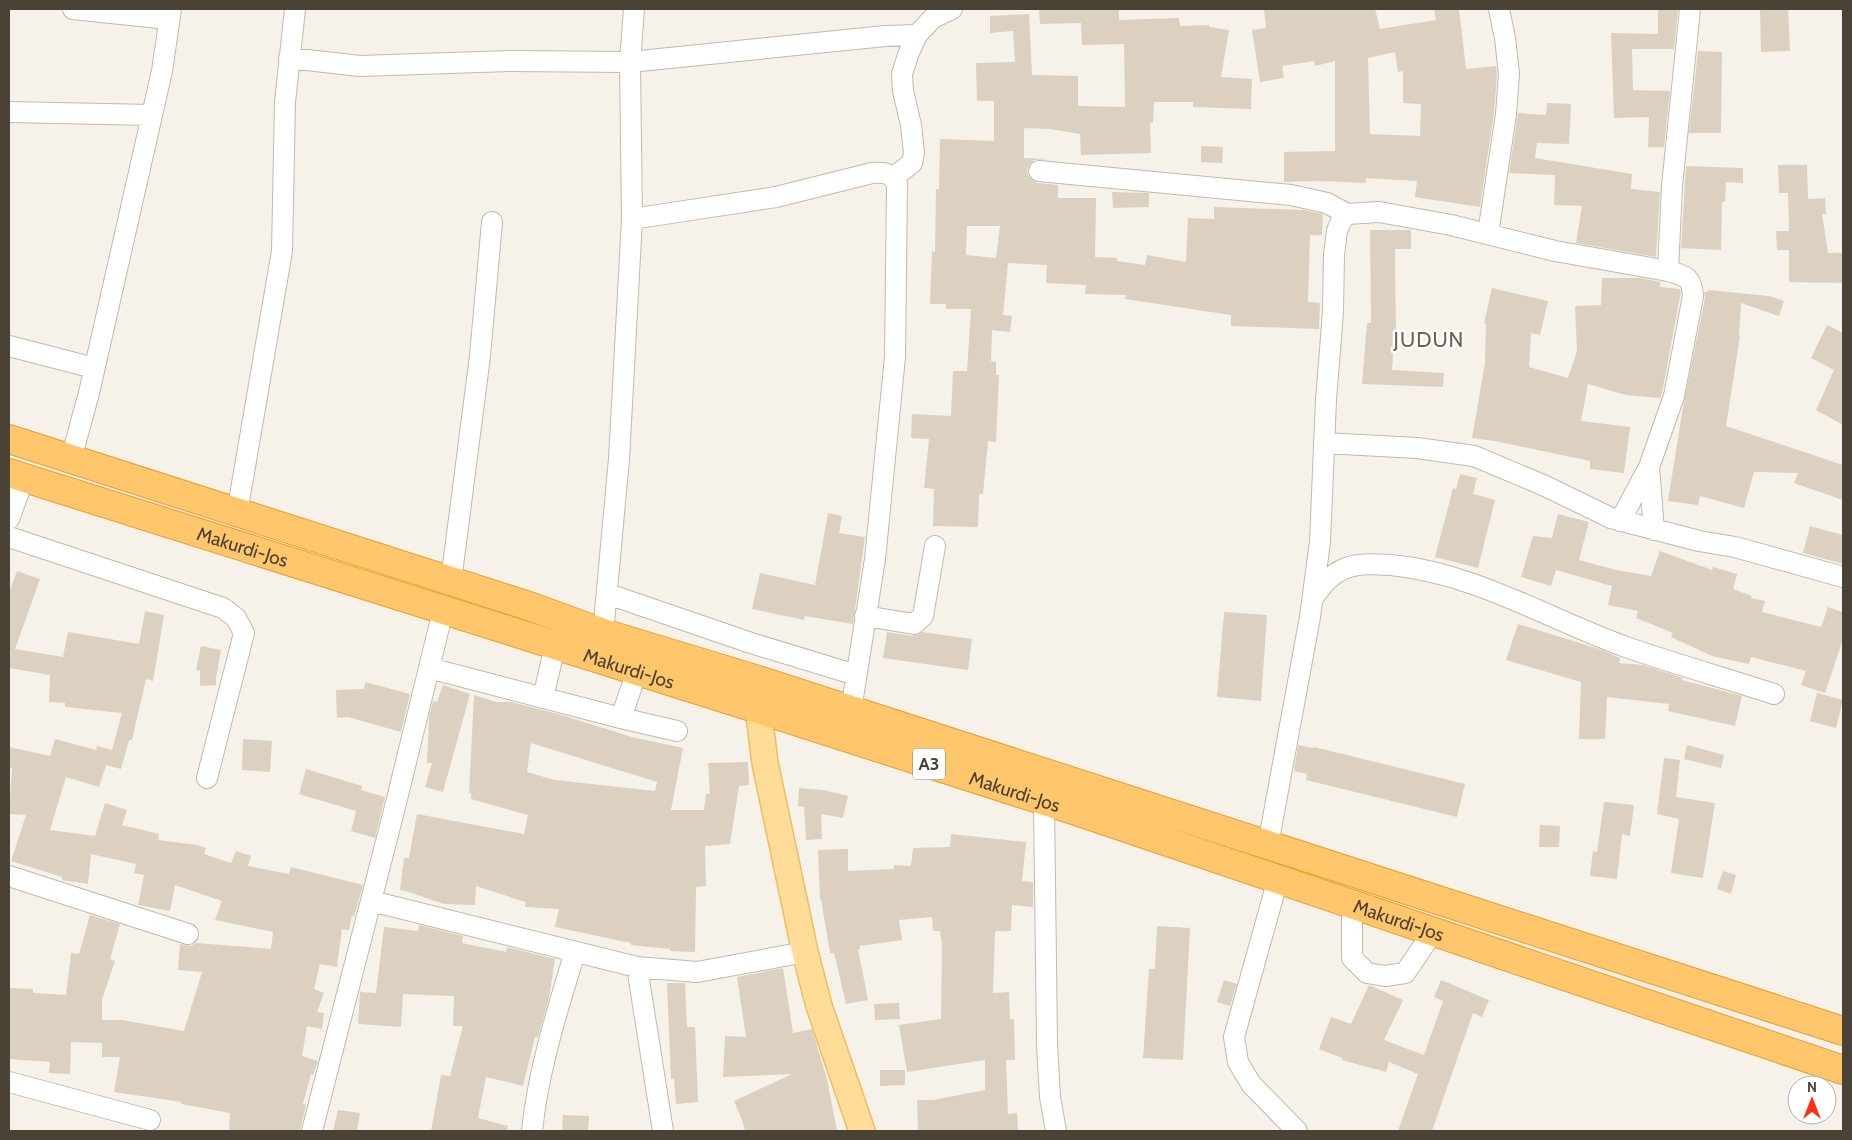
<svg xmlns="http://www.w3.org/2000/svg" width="1852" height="1140" viewBox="0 0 1852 1140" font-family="Cabin,sans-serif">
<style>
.building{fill:#dcd0c0;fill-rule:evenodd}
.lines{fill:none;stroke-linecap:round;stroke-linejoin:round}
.minor-casing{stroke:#c3b9ab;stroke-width:22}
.major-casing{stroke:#f0bc5e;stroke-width:28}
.highway-casing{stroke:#ed9c2d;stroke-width:30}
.minor{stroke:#fff;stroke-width:20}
.major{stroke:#fd9;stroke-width:25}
.highway{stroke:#ffc66b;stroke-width:28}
.labels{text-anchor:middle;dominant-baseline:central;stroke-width:5;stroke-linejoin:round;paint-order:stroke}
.shield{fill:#fff;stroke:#817b72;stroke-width:1}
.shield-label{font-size:18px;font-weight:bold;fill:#4b4236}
.street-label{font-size:19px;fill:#4b4236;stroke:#fff}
.quarter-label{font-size:21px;letter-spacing:1px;fill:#6f5f4d;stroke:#fff}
</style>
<rect width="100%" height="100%" fill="#f6f2e9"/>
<path class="building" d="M 1039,9 L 1119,9 L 1119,20 L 1179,18 L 1180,26 L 1209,25 L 1209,27 L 1229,30 L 1221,77 L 1252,79 L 1251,109 L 1193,107 L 1193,102 L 1154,102 L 1153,123 L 1150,123 L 1151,153 L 1081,155 L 1080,134 L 1050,129 L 1024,128 L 1024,158 L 1049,159 L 1034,160 L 1030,164 L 1027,169 L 1028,175 L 1032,180 L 1037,183 L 1058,185 L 1058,198 L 1096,198 L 1095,257 L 1117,258 L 1117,261 L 1145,265 L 1147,255 L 1186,262 L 1188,218 L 1214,219 L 1214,207 L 1304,210 L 1323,214 L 1322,235 L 1310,235 L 1308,302 L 1320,303 L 1319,329 L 1231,326 L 1231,315 L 1125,299 L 1126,295 L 1085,294 L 1086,285 L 1046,283 L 1047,265 L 1008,263 L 1003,315 L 1012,316 L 1010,332 L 992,330 L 991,361 L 996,362 L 996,375 L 999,375 L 996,442 L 988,441 L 983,494 L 979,494 L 978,527 L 933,526 L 934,489 L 924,488 L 929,439 L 911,438 L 912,414 L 951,416 L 953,371 L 967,371 L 971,309 L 946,309 L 946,304 L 930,304 L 932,251 L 935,252 L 936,189 L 939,189 L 940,139 L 994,141 L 994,101 L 977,101 L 976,63 L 1015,62 L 1013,31 L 990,33 L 990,16 L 1029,14 L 1032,75 L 1078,76 L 1078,106 L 1125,107 L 1124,44 L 1082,45 L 1081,23 L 1040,24 ZM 967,226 L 1000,226 L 996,258 L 966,255 Z
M 1264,9 L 1375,9 L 1380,29 L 1436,20 L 1434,9 L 1459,9 L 1466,69 L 1496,66 L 1497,74 L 1494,113 L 1480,207 L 1415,197 L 1417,181 L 1366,178 L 1366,183 L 1320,181 L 1284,182 L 1284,152 L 1335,151 L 1335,61 L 1315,66 L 1314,61 L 1282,66 L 1284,78 L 1260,82 L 1252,30 L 1266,28 ZM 1395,52 L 1398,72 L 1403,71 L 1403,103 L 1421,104 L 1420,136 L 1370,134 L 1368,58 Z
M 1658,9 L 1678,9 L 1674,49 L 1632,49 L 1633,90 L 1670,91 L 1664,147 L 1648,147 L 1649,117 L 1614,118 L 1611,33 L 1658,34 Z
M 1760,9 L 1788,9 L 1790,51 L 1761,52 Z
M 1698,51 L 1722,52 L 1721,133 L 1689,133 Z
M 1547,103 L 1571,104 L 1569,144 L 1537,143 L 1535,158 L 1632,174 L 1631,189 L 1660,192 L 1656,257 L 1576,243 L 1582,206 L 1554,205 L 1555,175 L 1509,173 L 1518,113 L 1546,115 Z
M 1201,146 L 1223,147 L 1222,163 L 1201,162 Z
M 1778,165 L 1807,165 L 1808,199 L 1825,198 L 1826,214 L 1822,214 L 1828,253 L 1843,253 L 1842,283 L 1789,282 L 1789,250 L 1777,250 L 1776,231 L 1789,231 L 1788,193 L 1779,193 Z
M 1686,166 L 1743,168 L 1743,183 L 1726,182 L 1725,202 L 1722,202 L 1721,250 L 1681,248 Z
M 1112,192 L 1149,193 L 1149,207 L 1113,208 Z
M 1370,230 L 1411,230 L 1411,249 L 1395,249 L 1396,339 L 1394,339 L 1392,370 L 1444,373 L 1443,387 L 1362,384 L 1367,323 L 1371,323 Z
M 1602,278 L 1641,278 L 1660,282 L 1660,287 L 1680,289 L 1681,292 L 1661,398 L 1626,395 L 1588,384 L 1581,421 L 1630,427 L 1624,473 L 1590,469 L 1590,461 L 1495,441 L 1472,438 L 1485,363 L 1486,324 L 1484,323 L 1492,288 L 1548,301 L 1540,335 L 1531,333 L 1529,367 L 1568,378 L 1577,351 L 1575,306 L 1601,305 Z
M 1708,290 L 1769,296 L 1784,301 L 1779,316 L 1741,303 L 1739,336 L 1740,336 L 1726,426 L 1843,465 L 1843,500 L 1794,483 L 1798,473 L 1754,472 L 1744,508 L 1700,496 L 1698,505 L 1668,501 L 1683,407 L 1705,298 L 1704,292 L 1707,292 Z
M 1827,325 L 1843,333 L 1843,425 L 1816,410 L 1834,370 L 1811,358 Z
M 1460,474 L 1477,478 L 1473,494 L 1495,500 L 1478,568 L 1435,557 L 1453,488 L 1456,489 Z
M 828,513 L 842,516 L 839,533 L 865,537 L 853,624 L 805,616 L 804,620 L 752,609 L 760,573 L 815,585 Z
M 1558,514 L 1589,522 L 1579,560 L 1616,570 L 1651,576 L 1660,551 L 1712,570 L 1713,567 L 1737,574 L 1733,589 L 1752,596 L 1751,598 L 1765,601 L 1762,612 L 1821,627 L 1828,607 L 1843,612 L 1843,639 L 1825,693 L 1801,685 L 1806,671 L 1751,657 L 1749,664 L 1712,656 L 1671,637 L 1673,633 L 1636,618 L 1638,611 L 1608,605 L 1612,586 L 1556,570 L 1551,586 L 1521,577 L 1533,536 L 1552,538 Z
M 1810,526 L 1843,535 L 1843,564 L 1803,553 Z
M 17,571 L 40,579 L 15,649 L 63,657 L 68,632 L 139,644 L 145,611 L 164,615 L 153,681 L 146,679 L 132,740 L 129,740 L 121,769 L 106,765 L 99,787 L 66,777 L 50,830 L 95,836 L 105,803 L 127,810 L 122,825 L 159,834 L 158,840 L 197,845 L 206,848 L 204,854 L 231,863 L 236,851 L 251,856 L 248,866 L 289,874 L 291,867 L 363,885 L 354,917 L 352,916 L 349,930 L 342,929 L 337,967 L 320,964 L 314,989 L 324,993 L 317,1012 L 324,1013 L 322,1029 L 307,1026 L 302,1056 L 318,1061 L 313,1075 L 311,1074 L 303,1104 L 306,1105 L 300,1131 L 229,1131 L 230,1113 L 181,1104 L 181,1102 L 114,1092 L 120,1057 L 102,1057 L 102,1043 L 71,1042 L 70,1074 L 49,1073 L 50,1062 L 9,1059 L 9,988 L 33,989 L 33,993 L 66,995 L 71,953 L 79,954 L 90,915 L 120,924 L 110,959 L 115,961 L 102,999 L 102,1020 L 122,1020 L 184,1031 L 202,972 L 178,970 L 180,944 L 190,946 L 196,943 L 271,949 L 273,932 L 215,920 L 222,901 L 175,885 L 170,911 L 138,905 L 144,875 L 134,873 L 136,864 L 91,854 L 88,884 L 62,880 L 62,877 L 11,861 L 26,815 L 9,814 L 12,768 L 9,767 L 9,747 L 50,756 L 55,739 L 96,750 L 97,746 L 112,750 L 122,713 L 65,707 L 65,703 L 49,702 L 50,675 L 9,668 L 9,593 Z
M 1224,612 L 1267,615 L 1261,701 L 1217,697 Z
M 1518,624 L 1599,649 L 1620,658 L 1619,663 L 1643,665 L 1683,678 L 1682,680 L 1742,696 L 1735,726 L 1668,711 L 1669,704 L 1607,697 L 1605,739 L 1579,739 L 1581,682 L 1506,660 Z
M 887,632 L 912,636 L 922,632 L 972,639 L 968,670 L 883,658 Z
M 201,646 L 221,650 L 216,678 L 216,685 L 200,686 L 200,671 L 196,670 Z
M 365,682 L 410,694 L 401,732 L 348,717 L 337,718 L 336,690 L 364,689 Z
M 443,685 L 470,694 L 443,792 L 425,787 L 432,763 L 427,763 L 429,717 L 433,701 L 437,702 Z
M 1817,693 L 1843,700 L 1836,728 L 1810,721 Z
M 474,695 L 496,702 L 511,702 L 558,714 L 632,737 L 683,748 L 671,810 L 704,810 L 706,794 L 710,794 L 708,763 L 748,762 L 749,785 L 739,786 L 730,844 L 705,846 L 706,886 L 696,887 L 695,952 L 670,951 L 670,949 L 631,945 L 631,943 L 555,927 L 559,909 L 525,907 L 525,902 L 476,886 L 475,905 L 444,904 L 409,892 L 400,890 L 404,858 L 409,858 L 417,814 L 524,834 L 528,815 L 471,799 L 471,793 L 469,793 ZM 531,743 L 657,782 L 655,791 L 555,780 L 527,772 Z
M 243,739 L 272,741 L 270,772 L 242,770 Z
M 1298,745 L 1314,748 L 1314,747 L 1465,784 L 1457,817 L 1306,780 L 1307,774 L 1294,771 Z
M 1687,745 L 1724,755 L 1721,768 L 1684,759 Z
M 1664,758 L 1680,760 L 1676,797 L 1715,803 L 1703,878 L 1671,873 L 1679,819 L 1657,814 Z
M 306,769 L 362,786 L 361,790 L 385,797 L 375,838 L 351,831 L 356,811 L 299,794 Z
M 799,788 L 823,790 L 848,796 L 843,818 L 821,814 L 822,839 L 806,840 L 804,807 L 798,806 Z
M 1604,802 L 1634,805 L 1630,836 L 1622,834 L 1617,879 L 1590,876 L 1593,851 L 1597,852 Z
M 1540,825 L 1560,826 L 1559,847 L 1539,847 Z
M 951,834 L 1026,842 L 1022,881 L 1033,882 L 1033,907 L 1012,905 L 1011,931 L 995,931 L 993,993 L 1009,992 L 1010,1019 L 1014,1019 L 1015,1060 L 1006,1060 L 1008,1114 L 1017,1113 L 1018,1131 L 918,1131 L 917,1100 L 933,1100 L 985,1090 L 985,1060 L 907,1072 L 899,1025 L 941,1019 L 942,946 L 940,931 L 933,931 L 932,917 L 899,920 L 902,940 L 860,946 L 860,949 L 858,949 L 868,1000 L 846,1004 L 834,953 L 830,953 L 821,899 L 820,899 L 818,850 L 848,849 L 848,871 L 894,869 L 894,865 L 911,866 L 913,848 L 950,847 Z
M 1723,871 L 1736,875 L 1731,894 L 1717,889 Z
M 419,925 L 463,936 L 462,943 L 506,952 L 507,947 L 555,959 L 549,998 L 538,1037 L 535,1037 L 523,1086 L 486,1077 L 478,1118 L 508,1126 L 507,1131 L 431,1131 L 441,1075 L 450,1076 L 463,1026 L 453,1026 L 454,996 L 403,994 L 401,1027 L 358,1024 L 360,992 L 376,993 L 384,927 L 418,931 Z
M 1157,926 L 1190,928 L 1183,1060 L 1143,1058 L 1149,969 L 1155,969 Z
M 783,968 L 793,1033 L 812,1029 L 827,1079 L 837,1131 L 745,1131 L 742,1120 L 734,1101 L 792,1074 L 723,1077 L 725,1036 L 746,1037 L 737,977 Z
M 1224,980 L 1237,984 L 1230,1006 L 1217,1002 Z
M 1441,980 L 1489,1000 L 1482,1017 L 1473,1013 L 1432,1131 L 1398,1131 L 1418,1074 L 1389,1062 L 1386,1072 L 1342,1060 L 1342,1058 L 1319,1049 L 1331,1017 L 1351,1024 L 1369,985 L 1403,1000 L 1384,1040 L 1424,1055 L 1443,1001 L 1434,997 Z
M 667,983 L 685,983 L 687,1027 L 695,1027 L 698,1102 L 676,1104 L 674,1079 L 671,1079 Z
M 899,1003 L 900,1019 L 875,1020 L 874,1004 Z
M 880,1070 L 905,1070 L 905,1085 L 880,1086 Z
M 338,1110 L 360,1113 L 357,1131 L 333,1131 Z
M 563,1115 L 589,1116 L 588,1131 L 562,1131 Z"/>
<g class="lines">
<g class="minor-casing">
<path id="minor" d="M 73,9 L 169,19
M 289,58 L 360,66 L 509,61 L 630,62 L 885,36 L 917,35
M 9,112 L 152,115
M 1039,171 L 1291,195 L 1327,203 L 1347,214 L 1379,212 L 1451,225 L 1555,251 L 1668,271 C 1686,276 1692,277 1693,296 L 1674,396 L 1649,467 L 1620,521
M 894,177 L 912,163 L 914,153 L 911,125 L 903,91 L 902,74 L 908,55 L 917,35 L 933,18 L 952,9
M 632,219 L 776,197 L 872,173 C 885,172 891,173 897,184 L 895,357 L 875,559 L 851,710
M 1488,234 L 1506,114 L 1509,74 L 1505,38 L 1499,9
M 1668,271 L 1672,186 L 1690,9
M 9,346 L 94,368
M 1324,443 L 1417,448 L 1474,456 L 1543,485 L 1611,518 L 1699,541 L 1735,547 L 1843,577
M 71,459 L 89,393 L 162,71 L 171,9
M 1649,467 L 1654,530
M 237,513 L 282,251 L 285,102 L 295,9
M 9,519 L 24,478
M 9,537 L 223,608 L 236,618 L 244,633 L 207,778
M 451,581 L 480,356 L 492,222
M 608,594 L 751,643 L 856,675
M 1313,598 C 1322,585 1331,574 1346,568 C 1360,563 1376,564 1391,565 C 1475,573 1548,619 1626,647 C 1675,664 1725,678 1774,694
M 865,616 L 914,624 L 923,616 L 935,546
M 603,633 L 619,459 L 632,219 L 630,62 L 634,9
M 429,668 L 621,718 L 637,671
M 543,698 L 555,646
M 621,718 L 677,731
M 1044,801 L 1047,1044 L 1050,1097 L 1056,1131
M 1268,845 L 1310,617 L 1320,542 L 1326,400 L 1333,312 L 1334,255 L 1337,231 L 1341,221 L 1347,214
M 9,876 L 188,934
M 1278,879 L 1234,1037 L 1238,1062 L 1251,1084 L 1297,1131
M 371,901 L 637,967 L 697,972 L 805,952
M 1352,905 L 1352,958 L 1367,973 L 1385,976 L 1405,973 L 1433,932
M 637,967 L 663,1131
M 9,1082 L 150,1120
M 312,1131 L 395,807 L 443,611
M 532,1131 C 538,1071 557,1011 575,952"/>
</g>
<g class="major-casing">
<path id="major" d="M 756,691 L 765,763 L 805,952 L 819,1006 L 862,1131"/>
</g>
<g class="highway-casing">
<g id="highway">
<path d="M 9,439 L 532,607 L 603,633 L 755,679 L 1843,1031"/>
<path id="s1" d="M 9,473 L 758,709 L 1076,811 L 1843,1070"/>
</g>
</g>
<use href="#minor" class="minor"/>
<use href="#major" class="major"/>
<use href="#highway" class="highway"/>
</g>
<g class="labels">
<rect class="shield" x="913" y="748.5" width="32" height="31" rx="4"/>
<g class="shield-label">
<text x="929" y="764">A3</text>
</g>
<g class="street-label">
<text stroke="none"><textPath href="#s1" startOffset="245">Makurdi-Jos</textPath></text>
<text stroke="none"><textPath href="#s1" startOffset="650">Makurdi-Jos</textPath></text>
<text stroke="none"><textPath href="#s1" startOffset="1055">Makurdi-Jos</textPath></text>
<text stroke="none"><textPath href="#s1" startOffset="1460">Makurdi-Jos</textPath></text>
</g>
<g class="quarter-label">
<text x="1429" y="339">JUDUN</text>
</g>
</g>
<rect width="1852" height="1140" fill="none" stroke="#4b4236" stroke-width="20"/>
<g transform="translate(1812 1100)"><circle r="24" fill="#ffffff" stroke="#b7b3af"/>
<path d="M0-4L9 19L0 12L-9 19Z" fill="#ff2e17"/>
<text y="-8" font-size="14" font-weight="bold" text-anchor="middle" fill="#4b4236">N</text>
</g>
</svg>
